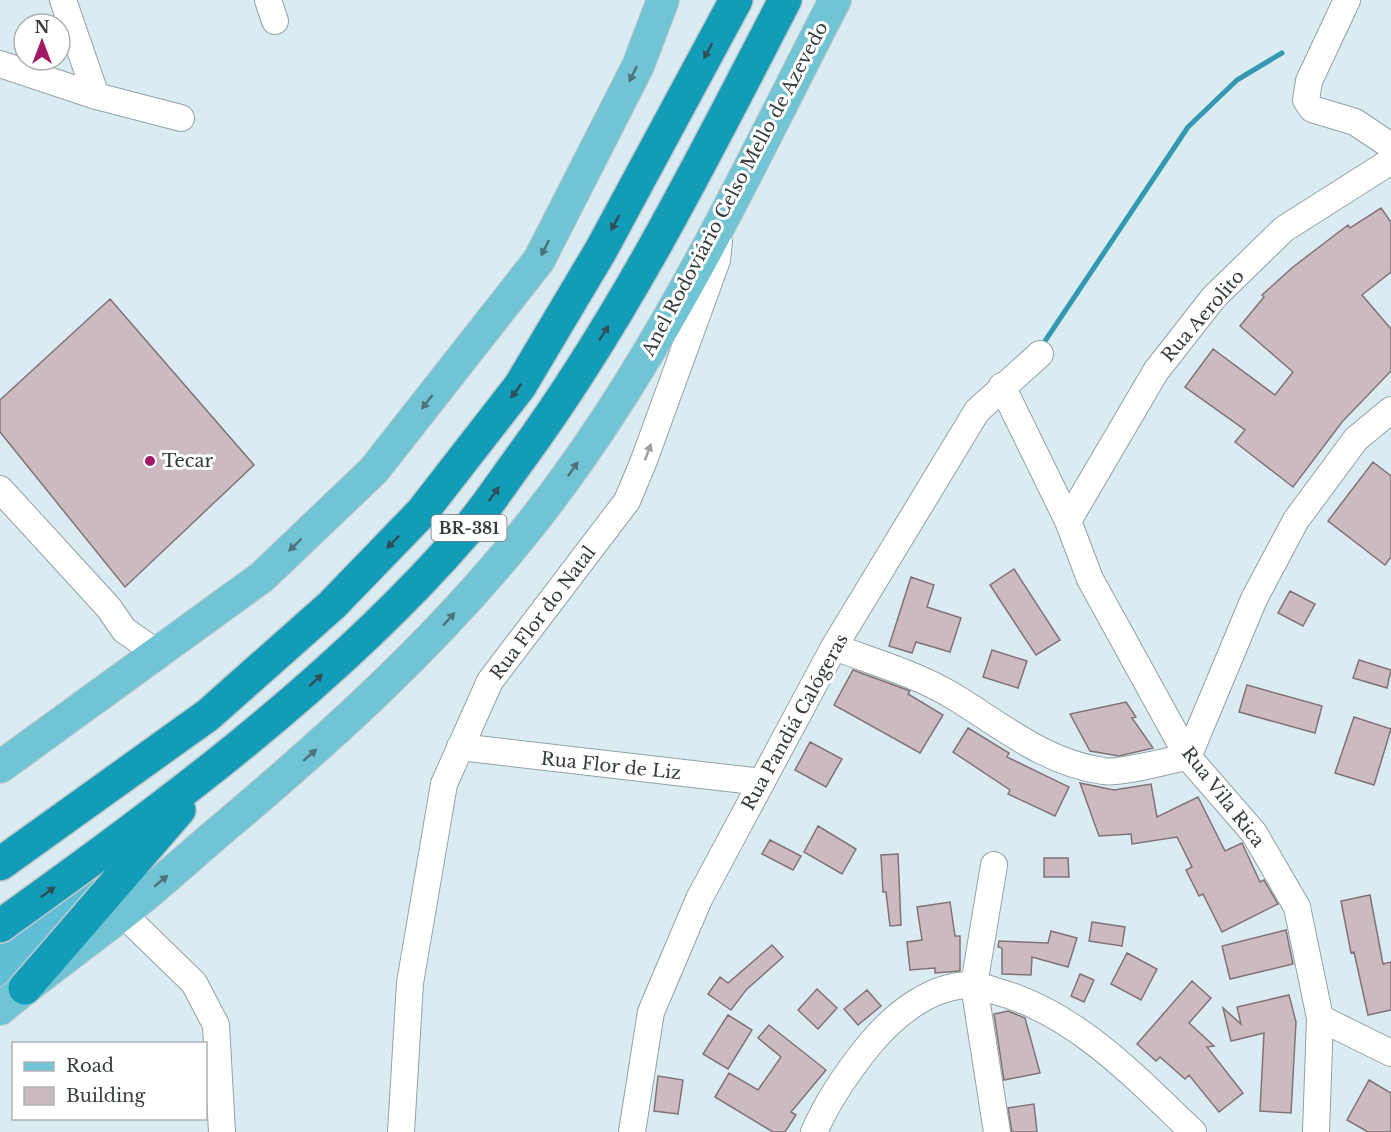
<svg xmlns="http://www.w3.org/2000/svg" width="1391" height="1132" viewBox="0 0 1391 1132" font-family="'Libre Baskerville',serif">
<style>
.forest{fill:#60bfd7}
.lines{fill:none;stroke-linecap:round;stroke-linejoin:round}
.stream{stroke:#3498b0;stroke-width:5}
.building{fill:#cbbac0;stroke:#817277;stroke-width:1.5}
.minor-casing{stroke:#91a2a7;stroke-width:28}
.major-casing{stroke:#c6c8c9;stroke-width:34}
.highway-casing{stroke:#c6c8c9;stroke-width:36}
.minor{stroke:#fff;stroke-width:26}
.major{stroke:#71c4d4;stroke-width:32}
.highway{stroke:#139cb7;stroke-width:33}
.oneway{fill:#2e4f56}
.oneway2{fill:#4d727a}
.oneway3{fill:#9a9e9e}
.poi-dot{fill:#a21a64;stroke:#fff;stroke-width:2}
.labels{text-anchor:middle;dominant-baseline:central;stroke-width:6;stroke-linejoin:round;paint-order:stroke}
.shield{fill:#fff;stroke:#727678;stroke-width:1.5}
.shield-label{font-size:16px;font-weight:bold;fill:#353c3e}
.street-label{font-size:18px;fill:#353c3e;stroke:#fff}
.poi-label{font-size:18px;fill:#353c3e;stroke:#fff;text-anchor:start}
</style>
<rect width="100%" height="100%" fill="#daecf1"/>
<path class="forest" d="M 130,849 L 12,979 L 0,989 L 0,939 Z"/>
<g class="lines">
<path class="stream" d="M 1043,344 L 1188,127 L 1237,80 L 1282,53"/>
</g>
<path class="building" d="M 1381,208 L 1391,222 L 1391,272 L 1362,295 L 1391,329 L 1391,371 L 1342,422 L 1293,487 L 1235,442 L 1245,430 L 1185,387 L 1213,349 L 1275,395 L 1293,372 L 1240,326 L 1264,297 L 1262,295 L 1293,267 L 1348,225 L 1350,228 Z
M 110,299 L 254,465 L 125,587 L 0,432 L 0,400 Z
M 1373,462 L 1391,476 L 1391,557 L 1385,565 L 1328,521 Z
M 1014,569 L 1060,640 L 1036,655 L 990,585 Z
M 911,577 L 934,585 L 927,607 L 961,618 L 950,652 L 916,642 L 912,653 L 889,646 Z
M 1290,591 L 1315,604 L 1303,626 L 1278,613 Z
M 992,650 L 1027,661 L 1018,688 L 983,677 Z
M 1359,660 L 1391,670 L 1387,688 L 1353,678 Z
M 853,670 L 910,691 L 908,694 L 943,715 L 920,753 L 834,705 Z
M 1247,685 L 1322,706 L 1315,733 L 1239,712 Z
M 1126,702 L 1136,717 L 1132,718 L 1153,748 L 1119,756 L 1090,751 L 1070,714 Z
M 1354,717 L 1391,729 L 1374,785 L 1335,773 Z
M 968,728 L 1009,753 L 1007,757 L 1069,787 L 1055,816 L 1008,794 L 1010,790 L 953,752 Z
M 810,742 L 842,759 L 826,787 L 795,770 Z
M 1080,783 L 1114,790 L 1151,784 L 1157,817 L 1198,797 L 1225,851 L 1242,843 L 1260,882 L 1264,880 L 1278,904 L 1222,932 L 1203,894 L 1199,896 L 1186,870 L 1192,867 L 1177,837 L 1132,844 L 1131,834 L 1099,836 Z
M 818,826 L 856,849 L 842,874 L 804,852 Z
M 770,840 L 801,856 L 793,870 L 762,854 Z
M 898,854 L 901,925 L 890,926 L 886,892 L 883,892 L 881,855 Z
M 1044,858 L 1068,858 L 1069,877 L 1044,877 Z
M 1370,895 L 1383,964 L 1391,962 L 1391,1010 L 1368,1015 L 1354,952 L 1351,953 L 1341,901 Z
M 950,902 L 955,936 L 960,936 L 960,971 L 935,973 L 935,968 L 910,970 L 907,942 L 922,940 L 917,907 Z
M 1092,922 L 1125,927 L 1122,946 L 1089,941 Z
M 1286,930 L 1293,964 L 1230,979 L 1222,946 Z
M 1051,931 L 1077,938 L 1068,967 L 1032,957 L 1031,975 L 1002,974 L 1002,948 L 998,947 L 999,941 L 1048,943 Z
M 772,945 L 783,957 L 746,990 L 731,1010 L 708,994 L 720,977 L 728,983 Z
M 1127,953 L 1157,969 L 1141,1000 L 1111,984 Z
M 1080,974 L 1094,980 L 1084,1002 L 1071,996 Z
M 1192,981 L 1211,998 L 1189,1023 L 1214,1046 L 1207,1047 L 1243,1093 L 1219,1112 L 1189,1075 L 1185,1079 L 1160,1057 L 1156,1061 L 1137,1044 Z
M 817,989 L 837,1008 L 818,1029 L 798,1010 Z
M 867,990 L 881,1006 L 858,1025 L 844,1009 Z
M 1289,995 L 1296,1022 L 1291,1113 L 1260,1111 L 1264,1033 L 1231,1041 L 1223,1008 L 1241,1024 L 1237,1007 Z
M 1008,1011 L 1025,1018 L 1040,1073 L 1004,1080 L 994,1014 Z
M 728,1015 L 752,1030 L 728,1069 L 703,1054 Z
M 769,1025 L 826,1070 L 791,1112 L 796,1115 L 785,1132 L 773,1132 L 715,1097 L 729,1073 L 758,1090 L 781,1057 L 758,1038 Z
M 658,1076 L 683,1080 L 678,1114 L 654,1111 Z
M 1369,1080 L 1391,1093 L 1391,1132 L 1368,1132 L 1347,1120 Z
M 1034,1104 L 1037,1132 L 1012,1132 L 1008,1108 Z"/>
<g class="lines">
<g class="minor-casing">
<path id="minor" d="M 63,0 L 96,96
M 268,0 L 275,21
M 1347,0 L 1309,81 L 1306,100 L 1312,109 L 1355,122 L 1391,146
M 0,64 L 96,96 L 181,118
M 1002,386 L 1068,521 L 1090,579 L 1188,757 L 1254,833 L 1297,907 L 1320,1018 L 1316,1132
M 0,489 L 109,608 L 124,630 L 157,653
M 1068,521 L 1156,371 L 1214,297 L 1284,229 L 1391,161
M 834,647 C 874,662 916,674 953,696 C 1001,725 1045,763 1103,771 C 1121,774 1168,760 1188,757 L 1254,599 L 1296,520 L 1356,439 L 1391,410
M 460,747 L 762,782
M 994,865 L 974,985 L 997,1132
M 123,914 L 194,983 L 216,1025 L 222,1132
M 1320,1018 L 1391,1053
M 401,1132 L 410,983 L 444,784 L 490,681 L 627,501 L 643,463 L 717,260 L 719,242
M 632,1132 L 651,1012 L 699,899 L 834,647 L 977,411 L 1040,354
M 814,1132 C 828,1100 848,1071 870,1044 C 895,1014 932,984 973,985 C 980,985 989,989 995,991 C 1075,1012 1135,1077 1193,1132"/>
</g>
<g class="major-casing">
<path id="major" d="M 0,767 L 262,577 L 374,470 L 539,260 L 638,66 L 663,0
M 0,1009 C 39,976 81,947 121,915 C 158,886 192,854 228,824 C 330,738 429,648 514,545 C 650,381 738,188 835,0"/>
</g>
<g class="highway-casing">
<path id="highway" d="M 0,864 L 208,715 L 332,605 L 422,512 L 520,386 L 601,250 L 736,0
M 0,926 C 161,811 337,681 467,530 C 486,508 502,483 519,460 C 624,317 703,158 785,0
M 25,988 L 179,810"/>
</g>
<use href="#minor" class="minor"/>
<use href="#major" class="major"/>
<use href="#highway" class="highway"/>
</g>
<defs><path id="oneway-solid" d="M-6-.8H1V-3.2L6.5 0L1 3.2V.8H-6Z" transform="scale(1.5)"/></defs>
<g class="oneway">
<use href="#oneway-solid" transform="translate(708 51) rotate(118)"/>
<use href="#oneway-solid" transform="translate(615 223) rotate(118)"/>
<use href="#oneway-solid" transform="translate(604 333) rotate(-58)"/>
<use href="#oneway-solid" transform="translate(516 391) rotate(126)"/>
<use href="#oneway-solid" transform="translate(494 494) rotate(-54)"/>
<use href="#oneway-solid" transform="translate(393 542) rotate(134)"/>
<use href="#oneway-solid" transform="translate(316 680) rotate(-43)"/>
<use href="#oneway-solid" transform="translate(48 892) rotate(-36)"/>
</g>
<g class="oneway2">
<use href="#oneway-solid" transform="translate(633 74) rotate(116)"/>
<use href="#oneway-solid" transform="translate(545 248) rotate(117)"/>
<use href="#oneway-solid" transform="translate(427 402) rotate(128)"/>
<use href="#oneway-solid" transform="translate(573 469) rotate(-55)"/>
<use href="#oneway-solid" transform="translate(295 545) rotate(136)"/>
<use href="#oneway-solid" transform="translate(449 619) rotate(-48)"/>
<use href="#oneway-solid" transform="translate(310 755) rotate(-41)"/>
<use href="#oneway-solid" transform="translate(161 881) rotate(-40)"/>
</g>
<use class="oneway3" href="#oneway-solid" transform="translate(648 452) rotate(-70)"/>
<circle class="poi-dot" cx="150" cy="461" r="6"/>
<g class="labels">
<rect class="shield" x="431.5" y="515" width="75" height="26" rx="4.5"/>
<g class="shield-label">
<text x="469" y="528">BR-381</text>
</g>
<g class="street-label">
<text transform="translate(735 189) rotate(-62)">Anel Rodoviário Celso Mello de Azevedo</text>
<text transform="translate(1203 316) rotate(-49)">Rua Aerolito</text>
<text transform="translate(543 613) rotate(-53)">Rua Flor do Natal</text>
<text transform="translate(795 722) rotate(-61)">Rua Pandiá Calógeras</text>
<text transform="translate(611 766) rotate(6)">Rua Flor de Liz</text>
<text transform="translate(1223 797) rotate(52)">Rua Vila Rica</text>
</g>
<g class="poi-label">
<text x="162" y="461">Tecar</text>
</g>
</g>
<rect x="12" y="1042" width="195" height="78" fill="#ffffff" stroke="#aeb1b2" stroke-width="1.5"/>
<rect x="24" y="1062" width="30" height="9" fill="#71c4d4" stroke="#aeb1b2" stroke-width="1.5"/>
<text x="66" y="1072" font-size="18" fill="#353c3e">Road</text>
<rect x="24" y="1087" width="30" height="18" fill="#cbbac0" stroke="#aeb1b2" stroke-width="1.5"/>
<text x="66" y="1102" font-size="18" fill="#353c3e">Building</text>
<g transform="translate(42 42)"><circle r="28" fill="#ffffff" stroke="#aeb1b2" stroke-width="1.5"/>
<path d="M0-4.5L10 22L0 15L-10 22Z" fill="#a21a64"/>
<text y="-9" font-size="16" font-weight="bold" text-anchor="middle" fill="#353c3e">N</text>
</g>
</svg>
